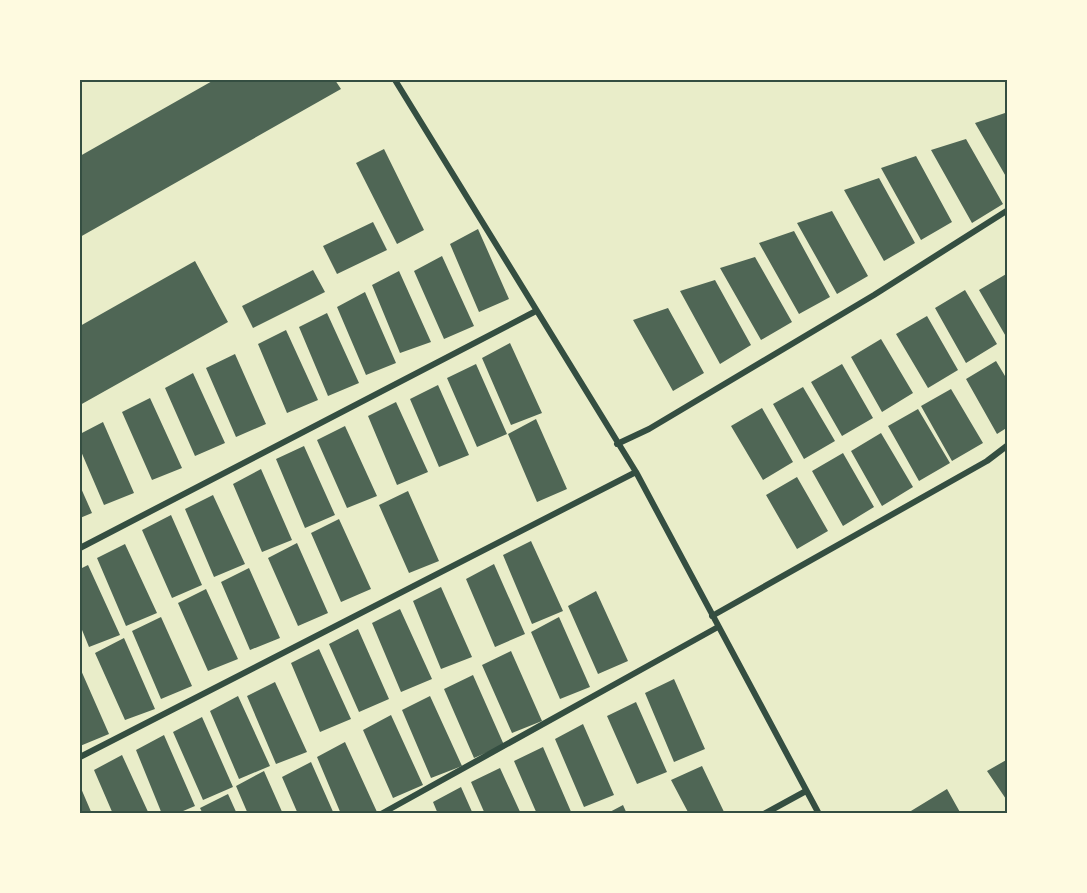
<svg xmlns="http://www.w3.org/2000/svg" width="1087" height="893" viewBox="0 0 1087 893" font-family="Helvetica,sans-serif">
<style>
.building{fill:#4f6655}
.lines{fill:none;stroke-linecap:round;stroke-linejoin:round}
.minor{stroke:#344e41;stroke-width:6}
.neatline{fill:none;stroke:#344e41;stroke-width:2}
</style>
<rect width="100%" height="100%" fill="#e9edc9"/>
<path class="building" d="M 214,80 L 335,80 L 341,89 L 80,237 L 80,156 Z
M 1008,112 L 1008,180 L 975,123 Z
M 966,139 L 1003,204 L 972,223 L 931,150 Z
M 384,149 L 424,230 L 397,244 L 356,163 Z
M 916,156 L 952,222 L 921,240 L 881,168 Z
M 879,178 L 915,243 L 884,261 L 844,190 Z
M 832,211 L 868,276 L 837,294 L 797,223 Z
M 373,222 L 387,250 L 337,274 L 323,246 Z
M 478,229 L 509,299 L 479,312 L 450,244 Z
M 794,231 L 830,297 L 799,314 L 759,243 Z
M 442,256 L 474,326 L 444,339 L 414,271 Z
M 755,257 L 792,322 L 761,340 L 720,268 Z
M 195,261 L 228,322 L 80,405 L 80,326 Z
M 313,270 L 325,292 L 253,328 L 242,306 Z
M 399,271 L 431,342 L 400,353 L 372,285 Z
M 1008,273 L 1008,340 L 979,290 Z
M 715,280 L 751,345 L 720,364 L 680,291 Z
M 965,290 L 997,344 L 966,363 L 935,308 Z
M 365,292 L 396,363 L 366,375 L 337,307 Z
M 668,308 L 704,373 L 673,391 L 633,320 Z
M 327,313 L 359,383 L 328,396 L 299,327 Z
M 927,316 L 958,370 L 928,388 L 896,334 Z
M 286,330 L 318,400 L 287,413 L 258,344 Z
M 881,339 L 913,393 L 882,412 L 851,357 Z
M 510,343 L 542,413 L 511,425 L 482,358 Z
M 235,354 L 266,424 L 236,437 L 206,368 Z
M 996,361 L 1008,381 L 1008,427 L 997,434 L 966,379 Z
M 476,364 L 507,434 L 477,447 L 447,378 Z
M 842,364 L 873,418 L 842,436 L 811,382 Z
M 193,373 L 225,443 L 195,456 L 165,388 Z
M 438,385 L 469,455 L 439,467 L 410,399 Z
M 803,387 L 835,441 L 804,459 L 773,404 Z
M 951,389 L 983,443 L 952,461 L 921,406 Z
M 150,398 L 182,468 L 152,480 L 122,412 Z
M 396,402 L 428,472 L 397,485 L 368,416 Z
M 762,408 L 793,462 L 763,480 L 731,426 Z
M 918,409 L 950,463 L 919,481 L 888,426 Z
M 536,419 L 567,489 L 537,502 L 508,434 Z
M 103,422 L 134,493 L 104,505 L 80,449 L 80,434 Z
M 345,426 L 377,496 L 347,508 L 317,440 Z
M 881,433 L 913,487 L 882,506 L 851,451 Z
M 304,446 L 335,515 L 305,528 L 276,459 Z
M 843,453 L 874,507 L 843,526 L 812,471 Z
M 261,469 L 292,540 L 262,552 L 233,484 Z
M 797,477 L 828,531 L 797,549 L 766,495 Z
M 80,486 L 92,513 L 80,518 Z
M 408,491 L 439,561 L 409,573 L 379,505 Z
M 213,495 L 245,564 L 214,577 L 185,509 Z
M 171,515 L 202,585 L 172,598 L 142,530 Z
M 339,519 L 371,589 L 341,602 L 311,533 Z
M 531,541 L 563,611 L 532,624 L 503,555 Z
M 297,543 L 328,613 L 298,626 L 268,558 Z
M 125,544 L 157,613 L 126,626 L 97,558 Z
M 494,564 L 525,634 L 495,647 L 466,579 Z
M 88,565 L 120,635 L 89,647 L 80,625 L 80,569 Z
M 249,568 L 280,638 L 250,650 L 221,582 Z
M 441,587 L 472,657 L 441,669 L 413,601 Z
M 206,589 L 238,659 L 208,671 L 178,603 Z
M 596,591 L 628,661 L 598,674 L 568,606 Z
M 400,609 L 432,679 L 401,692 L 372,623 Z
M 161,617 L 192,686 L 161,699 L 132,631 Z
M 559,617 L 590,687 L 560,699 L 531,632 Z
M 358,629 L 389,699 L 359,712 L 329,644 Z
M 124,638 L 155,709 L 125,720 L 95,653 Z
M 319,649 L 351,719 L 320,732 L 291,663 Z
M 511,651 L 542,721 L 512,733 L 482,665 Z
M 80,668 L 109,734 L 80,746 Z
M 473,675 L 504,745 L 474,758 L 444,689 Z
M 674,679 L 705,749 L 674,762 L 645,693 Z
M 275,682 L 307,752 L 276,764 L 247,696 Z
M 238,696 L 270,766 L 239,779 L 210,711 Z
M 430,696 L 462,766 L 431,778 L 402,710 Z
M 636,702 L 667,772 L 637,784 L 607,716 Z
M 391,715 L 423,785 L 393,798 L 363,730 Z
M 202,717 L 233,787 L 203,800 L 173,732 Z
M 583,724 L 614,795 L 584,807 L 555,739 Z
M 164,735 L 195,806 L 176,814 L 162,814 L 136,750 Z
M 345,742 L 377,812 L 341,814 L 317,757 Z
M 543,747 L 572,814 L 537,814 L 514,761 Z
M 122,755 L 149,814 L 113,814 L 94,770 Z
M 1008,759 L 1008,802 L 987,771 Z
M 311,762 L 334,814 L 298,814 L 282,777 Z
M 702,766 L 725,814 L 689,814 L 671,780 Z
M 500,768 L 521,814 L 485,814 L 471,782 Z
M 264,771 L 283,814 L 248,814 L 236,786 Z
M 80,786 L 92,814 L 80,814 Z
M 461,787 L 473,814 L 438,814 L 433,802 Z
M 947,789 L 961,814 L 906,814 Z
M 228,794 L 237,814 L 203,814 L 200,808 Z
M 623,805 L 627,814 L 606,814 Z"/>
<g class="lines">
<path class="minor" d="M 395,80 L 636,472 L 819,814
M 617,444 L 649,429 L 874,295 L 1008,210
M 80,548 L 536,311
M 712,616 L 987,461 L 1008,445
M 80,757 L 636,472
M 381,814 L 718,627
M 764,814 L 806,791"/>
</g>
<rect width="1087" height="893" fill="none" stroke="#fefae0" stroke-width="162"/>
<rect x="81" y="81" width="925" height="731" class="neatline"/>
</svg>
